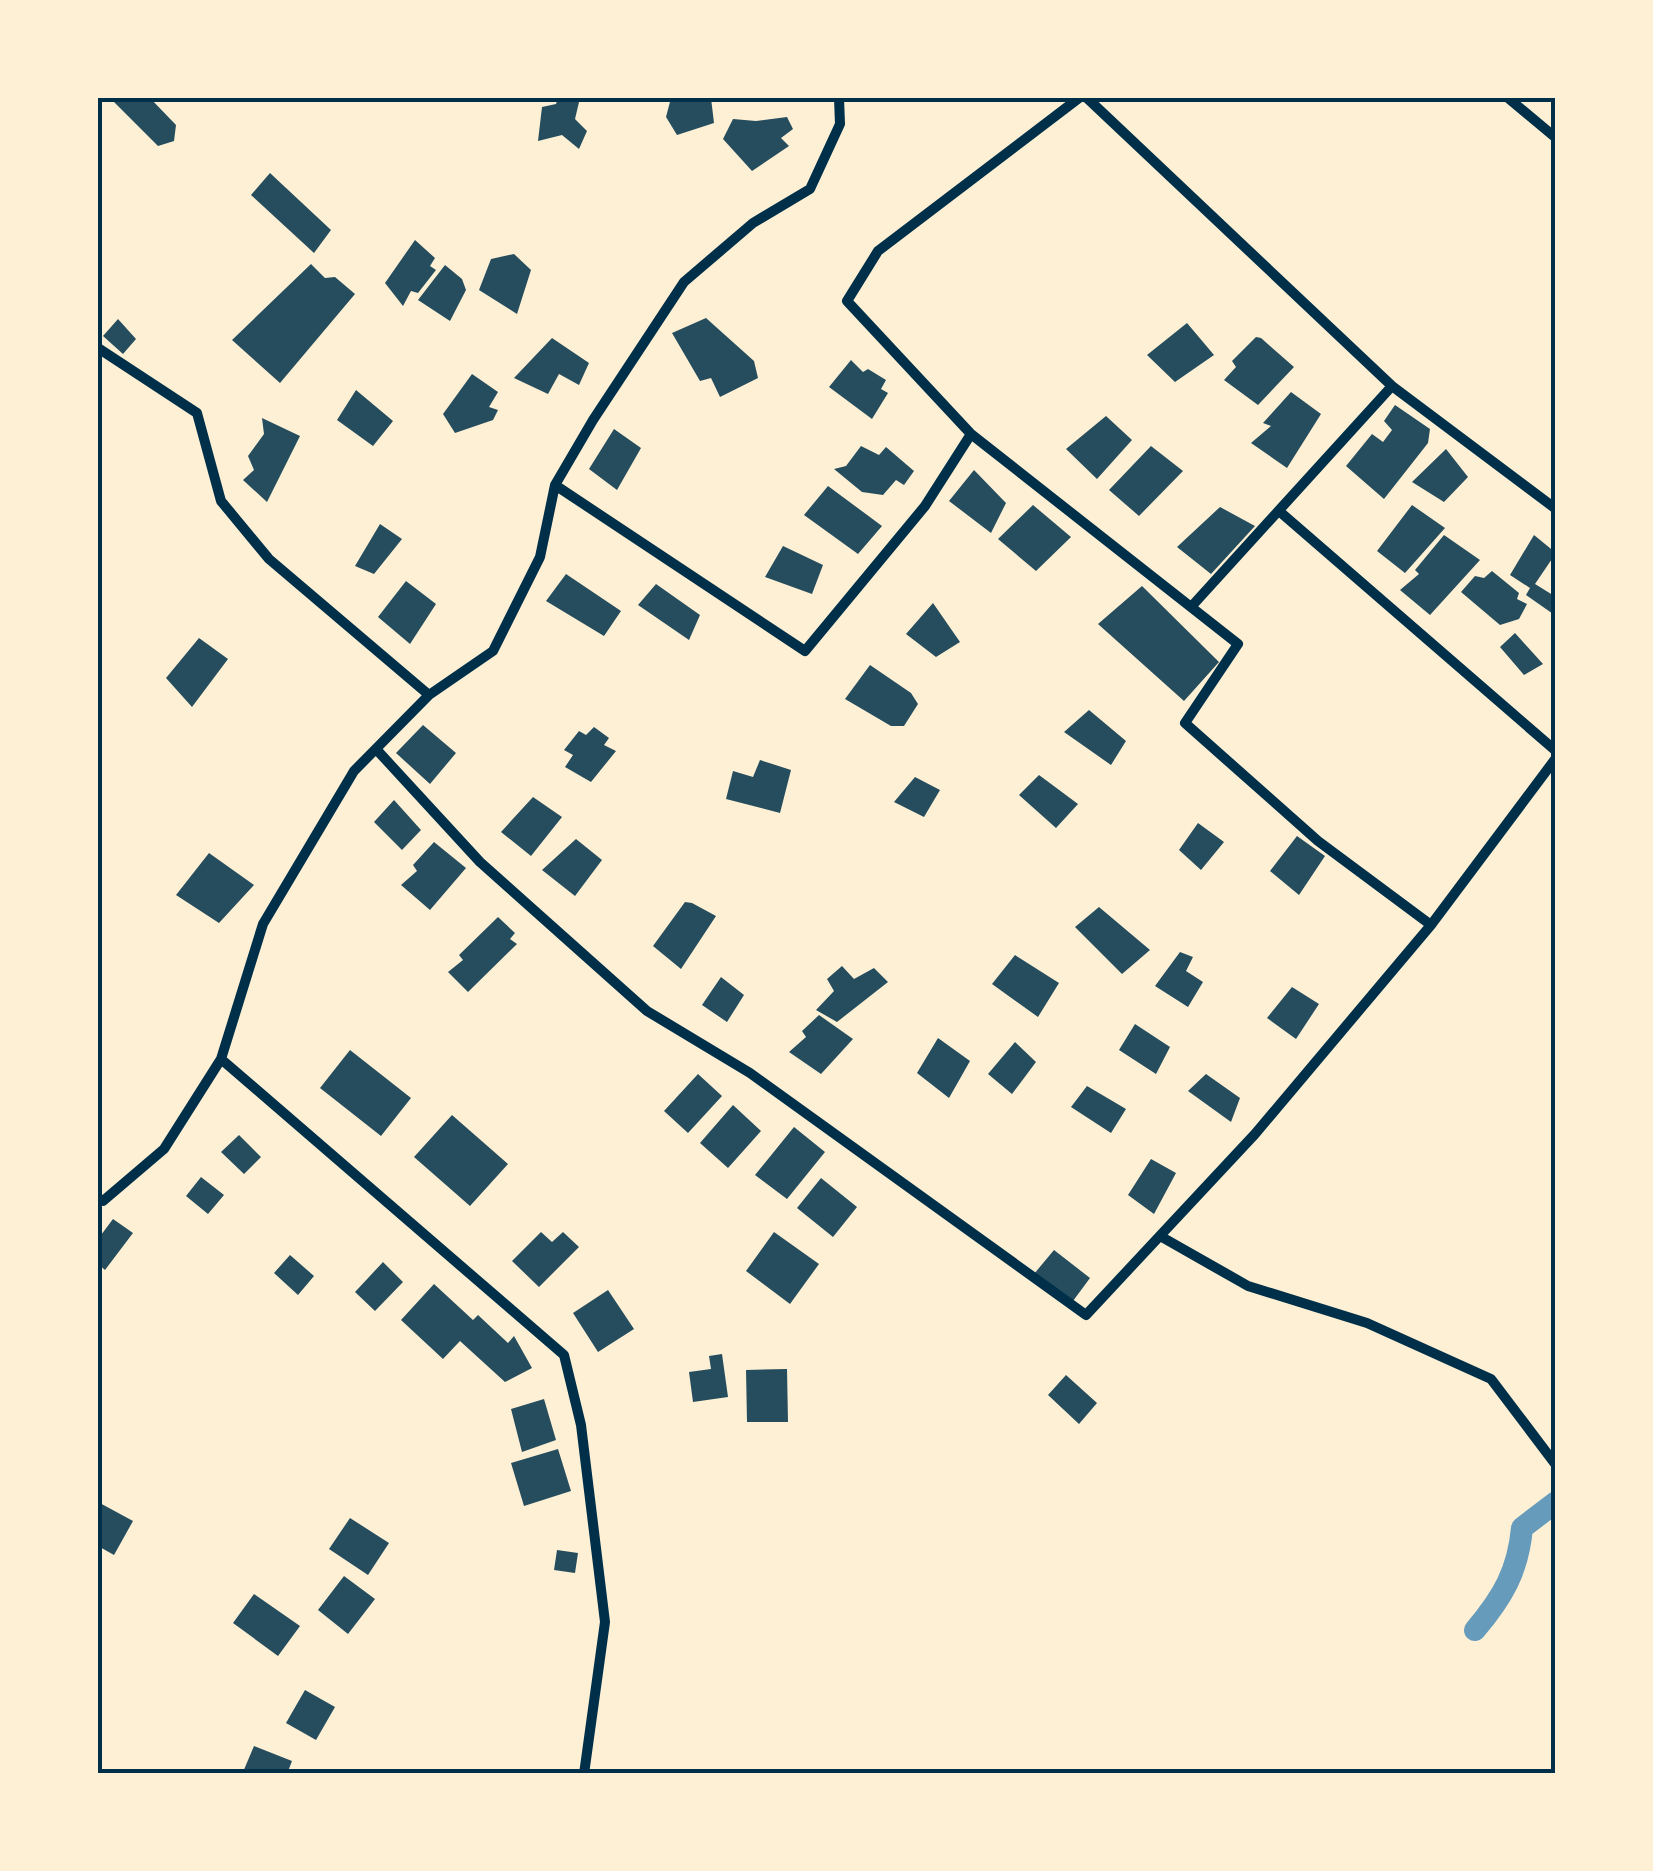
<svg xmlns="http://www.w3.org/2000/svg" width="1653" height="1871" viewBox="0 0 1653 1871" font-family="'Titillium Web',sans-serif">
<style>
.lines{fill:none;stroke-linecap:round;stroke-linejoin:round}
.canal{stroke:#669bbc;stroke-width:22}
.building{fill:#264d5e}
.minor{stroke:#003049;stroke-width:10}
.neatline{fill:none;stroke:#003049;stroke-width:4}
</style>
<rect width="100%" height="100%" fill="#fdf0d5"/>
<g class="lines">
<path class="canal" d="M 1475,1630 C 1503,1597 1518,1571 1522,1528 L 1556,1502"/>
</g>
<path class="building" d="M 110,98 L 150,98 L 176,125 L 174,141 L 158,146 Z
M 558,98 L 580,98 L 575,119 L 587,131 L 579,149 L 562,135 L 538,141 L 542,107 L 556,104 Z
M 671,98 L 711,98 L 714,123 L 677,135 L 666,117 Z
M 787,117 L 793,129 L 781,138 L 789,146 L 752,171 L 723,139 L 733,119 L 756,121 Z
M 270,173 L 331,230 L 314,253 L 251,195 Z
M 415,240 L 435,258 L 430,266 L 436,270 L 418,293 L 411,291 L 403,306 L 385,283 Z
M 514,254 L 531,270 L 517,314 L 479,290 L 491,259 Z
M 311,264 L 325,278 L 335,277 L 355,294 L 280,383 L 232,340 Z
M 445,265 L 462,279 L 466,290 L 450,321 L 418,300 Z
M 706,318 L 754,361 L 758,378 L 720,397 L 711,378 L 700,381 L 672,333 Z
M 118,319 L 136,339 L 123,354 L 103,336 Z
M 1187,323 L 1214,355 L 1175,382 L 1147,355 Z
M 1256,337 L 1261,338 L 1294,367 L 1258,405 L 1224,380 L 1236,367 L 1232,361 Z
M 552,338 L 589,363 L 579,385 L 559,374 L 548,394 L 514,378 Z
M 851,360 L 863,372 L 868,369 L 886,380 L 881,389 L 888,393 L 872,419 L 829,387 Z
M 472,374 L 498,392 L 489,407 L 498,410 L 493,420 L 455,433 L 443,414 Z
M 356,390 L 393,421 L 373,446 L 337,420 Z
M 1291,392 L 1321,414 L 1287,468 L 1251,443 L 1271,426 L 1263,423 Z
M 1395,405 L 1430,429 L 1428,443 L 1384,499 L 1346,466 L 1372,434 L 1383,442 L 1392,430 L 1384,421 Z
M 1106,416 L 1132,440 L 1097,479 L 1066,449 Z
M 262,418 L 300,436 L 267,502 L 243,480 L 254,470 L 248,456 L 264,434 Z
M 614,429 L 641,448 L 617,490 L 589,469 Z
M 861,446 L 879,455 L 886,447 L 914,471 L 904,485 L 896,480 L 883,495 L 862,492 L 834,469 L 846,466 Z
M 1151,446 L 1183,471 L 1139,516 L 1109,490 Z
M 1446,449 L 1468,477 L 1444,502 L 1412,482 Z
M 974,470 L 1006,503 L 991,533 L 949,501 Z
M 828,486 L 882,526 L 858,554 L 804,515 Z
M 1033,505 L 1071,537 L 1036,571 L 998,539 Z
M 1412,505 L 1445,528 L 1405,573 L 1377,551 Z
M 1220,507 L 1255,526 L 1211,574 L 1177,547 Z
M 380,524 L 402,539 L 374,574 L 355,566 Z
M 1444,535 L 1480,560 L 1430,615 L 1400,590 L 1419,574 L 1415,570 Z
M 1534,535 L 1556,553 L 1535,584 L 1556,597 L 1556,616 L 1526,595 L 1530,588 L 1510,575 Z
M 783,546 L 823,565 L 812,594 L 765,577 Z
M 1492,571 L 1519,593 L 1517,599 L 1527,604 L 1519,619 L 1500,625 L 1461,592 L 1475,576 L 1484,578 Z
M 566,574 L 621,611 L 604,636 L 546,601 Z
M 406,581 L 436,604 L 410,644 L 378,617 Z
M 656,584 L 700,615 L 689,640 L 638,605 Z
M 1142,586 L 1219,662 L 1184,701 L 1098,624 Z
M 933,603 L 960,642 L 936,657 L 906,634 Z
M 1515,633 L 1543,664 L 1524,675 L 1500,647 Z
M 199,638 L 228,659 L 192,707 L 166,678 Z
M 870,665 L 911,693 L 918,704 L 904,726 L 891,726 L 845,699 Z
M 1089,710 L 1126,741 L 1111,765 L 1064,732 Z
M 423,725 L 456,753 L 430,784 L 396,753 Z
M 594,727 L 609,738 L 604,745 L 616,751 L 591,782 L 565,767 L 573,755 L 564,750 L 579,731 L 586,735 Z
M 760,760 L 791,770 L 780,813 L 726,799 L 733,771 L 753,777 Z
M 1039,775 L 1078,804 L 1056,828 L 1019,795 Z
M 915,777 L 940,790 L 924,817 L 894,802 Z
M 533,797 L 562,817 L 531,856 L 501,832 Z
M 394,800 L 421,830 L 402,850 L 374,822 Z
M 1198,823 L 1224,842 L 1201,870 L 1179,850 Z
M 1297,836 L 1325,856 L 1299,895 L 1270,871 Z
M 576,839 L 602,860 L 575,896 L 542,870 Z
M 434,842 L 466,868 L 430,910 L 401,885 L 417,871 L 413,865 Z
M 209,853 L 254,885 L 219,923 L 176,895 Z
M 685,902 L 692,903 L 716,916 L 681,969 L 653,946 Z
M 1099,907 L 1150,950 L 1122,974 L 1075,927 Z
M 498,917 L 515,933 L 510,939 L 517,944 L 468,992 L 448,972 L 463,960 L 459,955 Z
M 1180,952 L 1193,957 L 1186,971 L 1203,982 L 1188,1007 L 1155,986 Z
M 1015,955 L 1059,983 L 1038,1017 L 992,984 Z
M 842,966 L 854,979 L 874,968 L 888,982 L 837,1022 L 816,1010 L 834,991 L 827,979 Z
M 721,977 L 744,995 L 727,1022 L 702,1005 Z
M 1292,987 L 1319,1004 L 1296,1039 L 1267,1018 Z
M 819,1015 L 853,1039 L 821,1074 L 789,1052 L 806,1037 L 802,1031 Z
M 1135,1024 L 1170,1047 L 1156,1074 L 1119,1050 Z
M 938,1038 L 970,1061 L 949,1098 L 917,1073 Z
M 1015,1042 L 1036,1062 L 1012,1094 L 988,1074 Z
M 350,1050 L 411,1098 L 381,1136 L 320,1088 Z
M 698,1074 L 722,1096 L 688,1133 L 664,1111 Z
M 1206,1074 L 1240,1098 L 1231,1122 L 1188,1091 Z
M 1087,1086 L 1126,1109 L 1111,1133 L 1071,1107 Z
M 733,1105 L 761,1131 L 728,1168 L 700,1143 Z
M 452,1115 L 508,1164 L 470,1206 L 414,1157 Z
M 794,1127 L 825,1152 L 787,1199 L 755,1175 Z
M 239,1135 L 261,1157 L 244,1174 L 221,1152 Z
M 1151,1159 L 1176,1173 L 1154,1214 L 1128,1195 Z
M 201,1177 L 224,1195 L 208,1214 L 186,1196 Z
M 821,1178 L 857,1207 L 833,1237 L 797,1208 Z
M 113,1219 L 133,1233 L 105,1270 L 98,1264 L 98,1239 Z
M 541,1232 L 552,1242 L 563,1232 L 579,1247 L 539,1287 L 512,1261 Z
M 774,1232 L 819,1264 L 790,1304 L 746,1271 Z
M 1054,1250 L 1090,1278 L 1073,1301 L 1034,1274 Z
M 290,1255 L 314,1276 L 298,1295 L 274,1273 Z
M 383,1262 L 403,1282 L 375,1311 L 355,1292 Z
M 434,1284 L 473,1320 L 478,1315 L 508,1343 L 514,1336 L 532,1368 L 505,1382 L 460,1341 L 443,1359 L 401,1320 Z
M 608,1290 L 634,1329 L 598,1352 L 573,1313 Z
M 722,1354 L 728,1397 L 693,1402 L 689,1372 L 711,1369 L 709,1356 Z
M 787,1369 L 788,1422 L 747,1422 L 746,1370 Z
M 1066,1375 L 1097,1403 L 1079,1424 L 1048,1395 Z
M 544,1399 L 556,1440 L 522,1452 L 511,1409 Z
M 558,1449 L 571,1491 L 524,1506 L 511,1463 Z
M 98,1502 L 133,1521 L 114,1555 L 98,1546 Z
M 350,1518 L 389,1543 L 368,1575 L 329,1549 Z
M 557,1550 L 578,1553 L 575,1573 L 554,1570 Z
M 344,1576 L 375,1599 L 348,1634 L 318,1610 Z
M 254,1594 L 300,1626 L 278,1656 L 233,1623 Z
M 305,1690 L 335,1707 L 316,1740 L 286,1723 Z
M 254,1746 L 292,1761 L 287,1774 L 243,1772 Z"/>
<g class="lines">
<path class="minor" d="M 1087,98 L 1392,386 L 1191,607
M 1508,98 L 1556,138
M 98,348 L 197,413 L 221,501 L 269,559 L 429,695
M 1392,386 L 1556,509
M 971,434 L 1238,644 L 1185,723 L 1318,841 L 1431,925
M 555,485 L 805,651 L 925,506 L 971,434 L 847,301 L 878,251 L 1079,98
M 1279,511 L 1556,751
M 376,749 L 480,862 L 647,1011 L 750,1073 L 1086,1315 L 1255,1134 L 1431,925 L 1556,758
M 221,1059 L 263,924 L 354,771 L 429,695 L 493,651 L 540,557 L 555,485 L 593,420 L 684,282 L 753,223 L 810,189 L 840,124 L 839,98
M 98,1198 L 103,1201 L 164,1149 L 221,1059 L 564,1355 L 581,1425 L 605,1622 L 584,1774
M 1160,1236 L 1248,1286 L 1367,1323 L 1491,1379 L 1556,1465"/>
</g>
<rect width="1653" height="1871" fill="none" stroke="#fdf0d5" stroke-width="200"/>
<rect x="100" y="100" width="1453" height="1671" class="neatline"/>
</svg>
